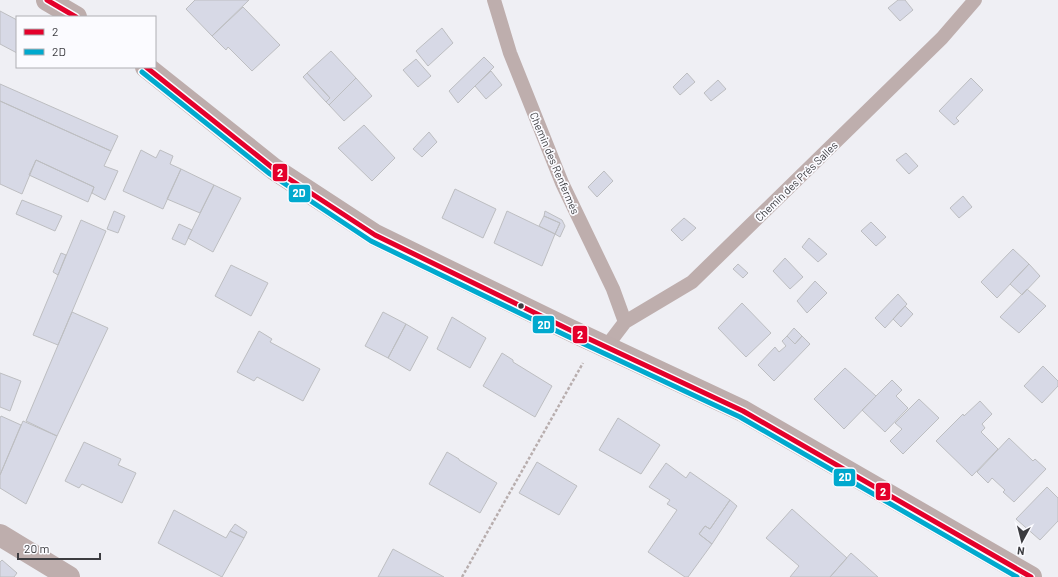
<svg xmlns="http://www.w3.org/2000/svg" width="1058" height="577" viewBox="0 0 1058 577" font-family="Barlow,sans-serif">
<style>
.building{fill:#d7d9e6;stroke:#bdbec1}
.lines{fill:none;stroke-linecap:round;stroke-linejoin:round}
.path{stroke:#b8aeae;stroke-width:2.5;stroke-dasharray:3 2;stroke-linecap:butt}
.lane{stroke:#beaead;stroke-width:14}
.street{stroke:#beaead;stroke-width:22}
.secondary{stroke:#bdadac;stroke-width:22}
.bus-1-casing{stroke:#fbfbff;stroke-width:8}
.bus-2-casing{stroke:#fbfbff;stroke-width:8}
.bus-1{stroke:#e4002b;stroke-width:5}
.bus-2{stroke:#00a9ce;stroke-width:5}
.bus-dot{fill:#3c3c40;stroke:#fbfbff;stroke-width:1.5}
.labels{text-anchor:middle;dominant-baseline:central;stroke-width:3.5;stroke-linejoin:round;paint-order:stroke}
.street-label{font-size:11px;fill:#3c3c40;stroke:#fbfbff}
.line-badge{stroke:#fbfbff;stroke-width:1.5}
.badge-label{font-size:11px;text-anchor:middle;font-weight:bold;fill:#fff}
</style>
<rect width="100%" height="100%" fill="#efeff4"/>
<path class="building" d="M 195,0 L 249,0 L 212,36 L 186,9 Z
M 898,0 L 905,0 L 913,10 L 900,21 L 888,8 Z
M 243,7 L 280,45 L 252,71 L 228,47 L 226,50 L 212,36 Z
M 0,11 L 17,20 L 17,53 L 0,44 Z
M 442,28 L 453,43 L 428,66 L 416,51 Z
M 331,51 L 356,78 L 329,105 L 326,102 L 330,98 L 307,73 Z
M 484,57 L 494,67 L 458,103 L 449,91 Z
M 416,59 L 431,76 L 418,87 L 403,70 Z
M 491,71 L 502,85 L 486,99 L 475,86 Z
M 307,73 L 330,98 L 326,102 L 303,77 Z
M 687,73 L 695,82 L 680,95 L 673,87 Z
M 356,78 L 372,96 L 344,121 L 329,105 Z
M 971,78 L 983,90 L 956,118 L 959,121 L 954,125 L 939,111 Z
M 718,80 L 726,89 L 711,101 L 704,93 Z
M 0,84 L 118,136 L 111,151 L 0,101 Z
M 0,101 L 111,151 L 104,166 L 118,171 L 105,200 L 92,193 L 94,187 L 36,160 L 22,194 L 0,184 Z
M 364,125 L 395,158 L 372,181 L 338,148 Z
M 429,132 L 437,142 L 422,157 L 413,149 Z
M 141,150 L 156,158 L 160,150 L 173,156 L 170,164 L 181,169 L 163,209 L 123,191 Z
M 906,153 L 918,166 L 909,174 L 896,160 Z
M 36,160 L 94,187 L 88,202 L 29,175 Z
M 181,169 L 214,185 L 200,213 L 167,199 Z
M 604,171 L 613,181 L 597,197 L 588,187 Z
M 214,185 L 241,198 L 213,252 L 188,238 Z
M 455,189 L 496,209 L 483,238 L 442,218 Z
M 963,196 L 972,207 L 959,218 L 950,208 Z
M 22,200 L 62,216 L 55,231 L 16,214 Z
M 114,211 L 125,216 L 118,233 L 107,229 Z
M 507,211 L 555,234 L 542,266 L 494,243 Z
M 545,211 L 562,220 L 565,226 L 560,237 L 555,234 L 560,223 L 544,216 Z
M 544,216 L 560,223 L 555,234 L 539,226 Z
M 684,218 L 696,228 L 682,241 L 671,230 Z
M 81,220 L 106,231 L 58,345 L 33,335 Z
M 871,222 L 886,237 L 876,246 L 861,231 Z
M 179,224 L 192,230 L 185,245 L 172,239 Z
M 809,238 L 827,254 L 818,262 L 802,247 Z
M 1013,249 L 1029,264 L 997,298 L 981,282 Z
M 61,253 L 66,255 L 58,275 L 53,272 Z
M 785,258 L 803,277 L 790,289 L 773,271 Z
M 738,264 L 748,273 L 743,278 L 733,269 Z
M 1029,264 L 1040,276 L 1022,295 L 1010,284 Z
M 231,265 L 268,283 L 251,316 L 215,296 Z
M 815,281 L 827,293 L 807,313 L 797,301 Z
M 1027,289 L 1046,306 L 1019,333 L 1000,317 Z
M 898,294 L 907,304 L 885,328 L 875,318 Z
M 742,303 L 771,333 L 746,357 L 718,328 Z
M 905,306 L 913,314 L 901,327 L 893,319 Z
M 72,312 L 108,328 L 57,436 L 26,421 Z
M 383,312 L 406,324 L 388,358 L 365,346 Z
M 452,317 L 486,338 L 470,368 L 437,349 Z
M 406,324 L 428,337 L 410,371 L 388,358 Z
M 794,328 L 802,336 L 795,344 L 787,336 Z
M 259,331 L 272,339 L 270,342 L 320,369 L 303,401 L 257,377 L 254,381 L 237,372 Z
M 787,336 L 795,344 L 802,336 L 810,344 L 774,381 L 758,365 L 775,347 L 779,352 L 786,346 L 782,341 Z
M 502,353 L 513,360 L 513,362 L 552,386 L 535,417 L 483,386 Z
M 1043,366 L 1058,381 L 1058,386 L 1042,403 L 1024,386 Z
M 845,368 L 876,396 L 844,429 L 814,399 Z
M 0,373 L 21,381 L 10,411 L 0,407 Z
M 892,380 L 902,390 L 896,396 L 908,408 L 885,432 L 862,410 Z
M 919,399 L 939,418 L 903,454 L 890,441 L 902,429 L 895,423 Z
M 980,401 L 992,414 L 982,424 L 985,428 L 981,432 L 998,449 L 972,476 L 936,441 L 963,414 L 964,416 Z
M 1,416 L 21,425 L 0,475 L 0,418 Z
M 618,418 L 660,445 L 641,474 L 599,450 Z
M 23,421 L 57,436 L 26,504 L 0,488 L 0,475 Z
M 1009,438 L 1033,461 L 1035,459 L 1046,469 L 1014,502 L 1003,492 L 1005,490 L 992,478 L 988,483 L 977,472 Z
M 84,442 L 121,459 L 118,465 L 136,473 L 122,503 L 82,484 L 79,488 L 65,481 Z
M 447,452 L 459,459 L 459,460 L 497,483 L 480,513 L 429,484 Z
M 537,462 L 577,486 L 559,515 L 519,493 Z
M 666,463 L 686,478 L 690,472 L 730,500 L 710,529 L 705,526 L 699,534 L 712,544 L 688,577 L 685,577 L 648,552 L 677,510 L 667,504 L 670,500 L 649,487 Z
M 1047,487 L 1058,498 L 1058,521 L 1040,540 L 1016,519 Z
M 730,500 L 737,506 L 712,544 L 699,534 L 705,526 L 710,529 Z
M 792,509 L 847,558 L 830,577 L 790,577 L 799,566 L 766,538 Z
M 174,510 L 226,538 L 230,531 L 244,538 L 222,577 L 158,543 Z
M 235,524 L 247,532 L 244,538 L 230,531 Z
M 393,549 L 444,577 L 378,577 Z
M 851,553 L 878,577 L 830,577 Z
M 2,560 L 17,573 L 14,577 L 0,577 L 0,562 Z"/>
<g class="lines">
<path class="path" d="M 462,577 L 583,363"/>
<path class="lane" d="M 494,0 L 510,53 L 562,183 L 613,289 L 625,322
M 606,347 L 625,322 L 692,282 L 942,38 L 975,0"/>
<path class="street" d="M 0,535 L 69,577"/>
<path class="secondary" d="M 47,0 L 76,17
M 146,67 L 274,169 L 375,235 L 570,330 L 743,411 L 1031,577"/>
<g class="bus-1-casing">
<path id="bus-1" d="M 47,0 L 76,17
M 146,67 L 274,169 L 375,235 L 570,330 L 743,411 L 1031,577"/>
</g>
<g class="bus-2-casing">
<path id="bus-2" d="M 142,72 L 270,174 L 371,241 L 567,336 L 740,417 L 1017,577"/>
</g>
<use href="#bus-1" class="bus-1"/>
<use href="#bus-2" class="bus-2"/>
</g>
<circle class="bus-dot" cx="521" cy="306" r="3.5"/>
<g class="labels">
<g class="street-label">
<text transform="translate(555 163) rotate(67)">Chemin des Renfermés</text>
<text transform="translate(796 181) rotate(-44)">Chemin des Prés Salles</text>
</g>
</g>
<g class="line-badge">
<rect x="272" y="163" width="16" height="19" rx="4" fill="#e4002b"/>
<rect x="288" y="184" width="23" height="19" rx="4" fill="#00a9ce"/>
<rect x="532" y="315" width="23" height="19" rx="4" fill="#00a9ce"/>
<rect x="572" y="325" width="16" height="19" rx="4" fill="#e4002b"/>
<rect x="833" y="468" width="23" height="19" rx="4" fill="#00a9ce"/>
<rect x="875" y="482" width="16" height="19" rx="4" fill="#e4002b"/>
</g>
<g class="badge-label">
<text x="280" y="177">2</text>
<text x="299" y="197">2D</text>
<text x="544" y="329">2D</text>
<text x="580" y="339">2</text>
<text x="845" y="481">2D</text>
<text x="883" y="496">2</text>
</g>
<rect x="16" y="16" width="140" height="52" fill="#fbfbff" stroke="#afafb3"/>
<rect x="24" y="29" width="20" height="6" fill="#e4002b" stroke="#afafb3"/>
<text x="52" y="36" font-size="12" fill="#3c3c40">2</text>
<rect x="24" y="49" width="20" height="6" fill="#00a9ce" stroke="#afafb3"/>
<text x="52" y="56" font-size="12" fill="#3c3c40">2D</text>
<g transform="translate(1022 541) rotate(187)" stroke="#fbfbff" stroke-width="3" paint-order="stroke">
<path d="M0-3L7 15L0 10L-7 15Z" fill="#3c3c40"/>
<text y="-6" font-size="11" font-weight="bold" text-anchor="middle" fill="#3c3c40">N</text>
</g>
<path d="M18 553v6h82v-6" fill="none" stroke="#3c3c40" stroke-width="2"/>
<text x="24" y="553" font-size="12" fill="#3c3c40" stroke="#fbfbff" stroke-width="3" paint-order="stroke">20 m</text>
</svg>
